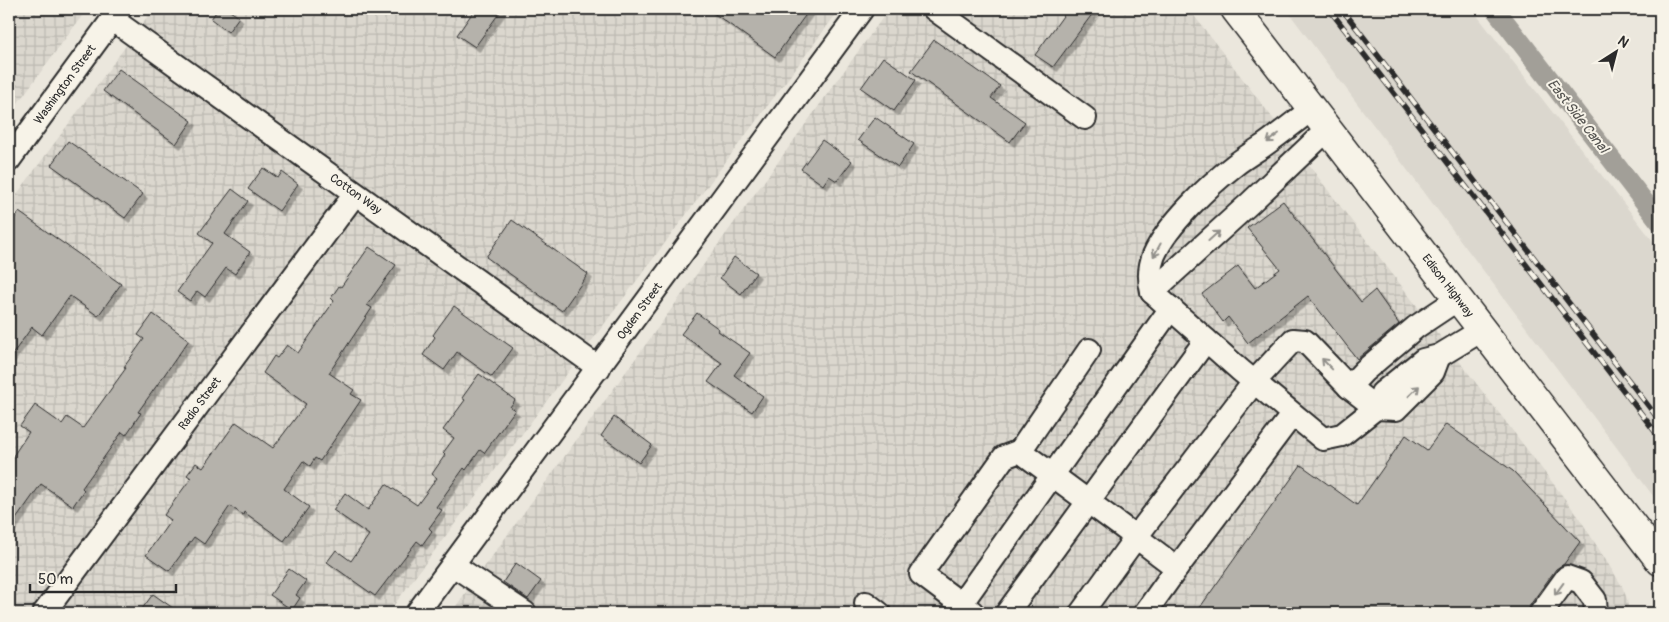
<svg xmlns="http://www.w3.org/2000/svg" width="1669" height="622" viewBox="0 0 1669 622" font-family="Pangolin,sans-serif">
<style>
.built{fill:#dbd7ce}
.industrial{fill:url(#industrial-grid)}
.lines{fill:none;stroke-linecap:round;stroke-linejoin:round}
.canal{stroke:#a29f98;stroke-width:20}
.building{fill:#b5b2ab;stroke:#2b2b2b;filter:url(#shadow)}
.minor-casing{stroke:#2b2b2b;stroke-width:26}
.major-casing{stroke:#2b2b2b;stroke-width:31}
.minor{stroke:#f7f3e8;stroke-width:22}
.major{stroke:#f7f3e8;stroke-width:28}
.rail-casing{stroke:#2b2b2b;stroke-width:5.5}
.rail{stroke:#f7f3e8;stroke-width:4;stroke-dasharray:11;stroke-linecap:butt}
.oneway{stroke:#918f8a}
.labels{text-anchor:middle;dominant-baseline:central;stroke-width:4;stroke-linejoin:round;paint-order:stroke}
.street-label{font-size:12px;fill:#2b2b2b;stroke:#f7f3e8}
.water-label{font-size:14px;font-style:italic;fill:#555451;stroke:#f7f3e8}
</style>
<defs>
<pattern id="industrial-grid" width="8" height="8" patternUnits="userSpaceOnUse" patternTransform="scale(1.25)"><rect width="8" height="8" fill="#dbd7ce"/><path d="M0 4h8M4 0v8" fill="none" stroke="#bcb9b1"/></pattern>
<filter id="shadow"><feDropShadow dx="4.5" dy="4.5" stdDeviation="0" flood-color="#0004"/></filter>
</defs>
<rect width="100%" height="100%" fill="#ebe7dd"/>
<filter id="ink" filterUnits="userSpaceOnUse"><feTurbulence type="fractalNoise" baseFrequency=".02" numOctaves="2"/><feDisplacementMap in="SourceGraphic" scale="10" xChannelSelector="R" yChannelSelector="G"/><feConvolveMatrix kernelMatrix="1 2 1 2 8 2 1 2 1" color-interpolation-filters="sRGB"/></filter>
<g filter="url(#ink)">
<path class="built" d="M 1286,9 L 1472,9 L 1660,250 L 1660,505 Z"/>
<path class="industrial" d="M 9,9 L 87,9 L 9,115 Z
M 153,9 L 840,9 L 388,613 L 21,613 L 9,604 L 9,205 Z
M 889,9 L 1189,9 L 1578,516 L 1622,586 L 1627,599 L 1629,613 L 451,613 Z"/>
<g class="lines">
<path class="canal" d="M 1495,9 L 1660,222"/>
</g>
<path class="building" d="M 218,9 L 227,9 L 239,17 L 228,32 L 211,19 Z
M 475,9 L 502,9 L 475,47 L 457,35 Z
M 708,9 L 810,9 L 775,57 Z
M 1068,9 L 1096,9 L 1053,67 L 1035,55 Z
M 934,40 L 1000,86 L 991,98 L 1025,122 L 1010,142 L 911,71 Z
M 883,57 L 916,80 L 894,111 L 861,88 Z
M 119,69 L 192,121 L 176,144 L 103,91 Z
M 875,117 L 914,144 L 898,167 L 858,140 Z
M 822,140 L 852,161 L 837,181 L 829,176 L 823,185 L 801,169 Z
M 68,141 L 143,194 L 125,218 L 51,165 Z
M 263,168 L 278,178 L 282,172 L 298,184 L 279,211 L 248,189 Z
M 232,189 L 248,201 L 225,234 L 250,252 L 235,274 L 226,268 L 205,297 L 197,291 L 190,301 L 177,292 L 212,243 L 199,233 Z
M 1283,201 L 1361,302 L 1375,290 L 1399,324 L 1357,359 L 1308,296 L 1248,343 L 1228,317 L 1223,322 L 1202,294 L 1238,266 L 1255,288 L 1280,269 L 1247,228 Z
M 19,212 L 121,284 L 98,316 L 70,296 L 42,335 L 32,327 L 9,359 L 9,226 Z
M 512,220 L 588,274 L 562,311 L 486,257 Z
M 369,247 L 396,265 L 367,305 L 372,308 L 329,373 L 354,390 L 351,394 L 361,400 L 320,461 L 315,458 L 310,466 L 303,461 L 284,489 L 309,507 L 284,541 L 244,512 L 243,515 L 230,506 L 204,544 L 194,537 L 169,571 L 146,555 L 171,520 L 164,515 L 191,478 L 187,475 L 196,463 L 203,468 L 236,422 L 273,448 L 306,404 L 263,373 L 274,356 L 277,358 L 287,345 L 298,353 L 334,301 L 331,298 L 339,286 L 341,287 Z
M 734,257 L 756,273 L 741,294 L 720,278 Z
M 454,306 L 513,348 L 492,377 L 457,352 L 444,370 L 423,355 L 435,337 L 433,335 L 440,325 Z
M 697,313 L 719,329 L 718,331 L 750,353 L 734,375 L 763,396 L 752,412 L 708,382 L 722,363 L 681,334 Z
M 153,314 L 189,340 L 138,412 L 141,413 L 126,435 L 122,432 L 82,488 L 84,490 L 73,506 L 41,484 L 9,529 L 9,462 L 29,432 L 20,426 L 35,405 L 62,424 L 67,417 L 83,428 L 126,368 L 124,367 L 144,339 L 138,335 Z
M 479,374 L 515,400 L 510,407 L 515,410 L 484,453 L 480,450 L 466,470 L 464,468 L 436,507 L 442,510 L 429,528 L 432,531 L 422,545 L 417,541 L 375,596 L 327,562 L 336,550 L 351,561 L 369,535 L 333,510 L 345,493 L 368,510 L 386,484 L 417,505 L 437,478 L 432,474 L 445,455 L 443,453 L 454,438 L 443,430 L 465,400 L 462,398 Z
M 614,417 L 652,445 L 639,463 L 601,436 Z
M 1446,424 L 1513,471 L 1580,542 L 1564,564 L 1556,569 L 1530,605 L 1528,613 L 1196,613 L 1301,465 L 1357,505 L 1406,435 L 1427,450 Z
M 516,563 L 541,581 L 528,599 L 503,582 Z
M 289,569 L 306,581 L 296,595 L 300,598 L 292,610 L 270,595 Z
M 153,594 L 180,613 L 139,613 Z"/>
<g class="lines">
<g class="minor-casing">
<g id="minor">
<path d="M 934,9 L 1085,118"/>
<path id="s1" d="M 112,19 L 599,368"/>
<path d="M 1312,109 C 1296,121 1280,134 1263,146 C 1254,152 1244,158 1235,165 C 1209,185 1167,225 1154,255 C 1149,267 1149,280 1152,292 L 1240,370 L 1323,439 L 1342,435 L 1376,408 L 1382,393 L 1423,360 L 1439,356 L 1482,330"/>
<path id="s2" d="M 9,160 L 120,9"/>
<path d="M 1152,292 L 1250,203 L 1328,129"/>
<path d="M 1349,387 L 1364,371 L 1416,327 L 1458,299"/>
<path d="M 1020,451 L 1089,350"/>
<path d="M 453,565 L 525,613"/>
<path d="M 866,603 L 879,613"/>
<path d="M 961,604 L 921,574 L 1004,457 L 1020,451 L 1136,537 L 1254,382 L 1293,340 L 1305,341 L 1349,387 L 1376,408 L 1396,409 L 1433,372 L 1439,356"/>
<path d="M 972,612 L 961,604 L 1171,308"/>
<path id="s3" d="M 44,613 L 355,194"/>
<path id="s4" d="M 417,613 L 862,9"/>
<path d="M 1007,613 L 1206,340"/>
<path d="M 1081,613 L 1136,537 L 1177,568"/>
<path d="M 1145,613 L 1177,568 L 1292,415"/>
<path d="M 1541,613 L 1567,577 L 1581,582 L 1595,600 L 1596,613"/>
</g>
</g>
<g class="major-casing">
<g id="major">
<path id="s5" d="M 1235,9 L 1660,561"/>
</g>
</g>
<use href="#minor" class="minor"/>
<use href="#major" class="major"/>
<g class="rail-casing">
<path id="rail" d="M 1329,9 L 1660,438
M 1342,9 L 1660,421"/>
</g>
<use href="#rail" class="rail"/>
</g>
<defs><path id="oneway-shaft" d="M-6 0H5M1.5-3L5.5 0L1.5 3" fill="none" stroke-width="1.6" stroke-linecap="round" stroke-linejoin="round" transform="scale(1.25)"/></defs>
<g class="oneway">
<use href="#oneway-shaft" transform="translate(1273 138) rotate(143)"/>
<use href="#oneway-shaft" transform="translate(1214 236) rotate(-42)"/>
<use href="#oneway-shaft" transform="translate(1157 250) rotate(119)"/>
<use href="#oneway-shaft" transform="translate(1327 364) rotate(-134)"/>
<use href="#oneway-shaft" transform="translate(1414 391) rotate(-44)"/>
<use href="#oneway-shaft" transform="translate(1559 589) rotate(126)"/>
</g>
</g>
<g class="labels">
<g class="street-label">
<text stroke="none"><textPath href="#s2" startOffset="94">Washington Street</textPath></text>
<text stroke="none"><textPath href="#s1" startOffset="300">Cotton Way</textPath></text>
<text stroke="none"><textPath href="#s5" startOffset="349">Edison Highway</textPath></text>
<text stroke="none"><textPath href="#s4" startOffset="375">Ogden Street</textPath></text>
<text stroke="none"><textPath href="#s3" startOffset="261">Radio Street</textPath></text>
</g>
<g class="water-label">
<text transform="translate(1578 116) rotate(52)">East Side Canal</text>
</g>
</g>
<rect width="1669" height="622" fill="none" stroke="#f7f3e8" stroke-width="30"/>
<rect x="15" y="15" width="1639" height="592" fill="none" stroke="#2b2b2b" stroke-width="2" filter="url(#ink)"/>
<g transform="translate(1616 52) rotate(36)" stroke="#f7f3e8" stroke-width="4" paint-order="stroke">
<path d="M0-4L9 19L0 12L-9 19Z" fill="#2b2b2b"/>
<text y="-8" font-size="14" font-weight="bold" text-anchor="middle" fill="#2b2b2b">N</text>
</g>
<path d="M30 584v8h146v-8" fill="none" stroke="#2b2b2b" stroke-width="2.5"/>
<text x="38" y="584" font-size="15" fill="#2b2b2b" stroke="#f7f3e8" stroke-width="4" paint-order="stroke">50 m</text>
</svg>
